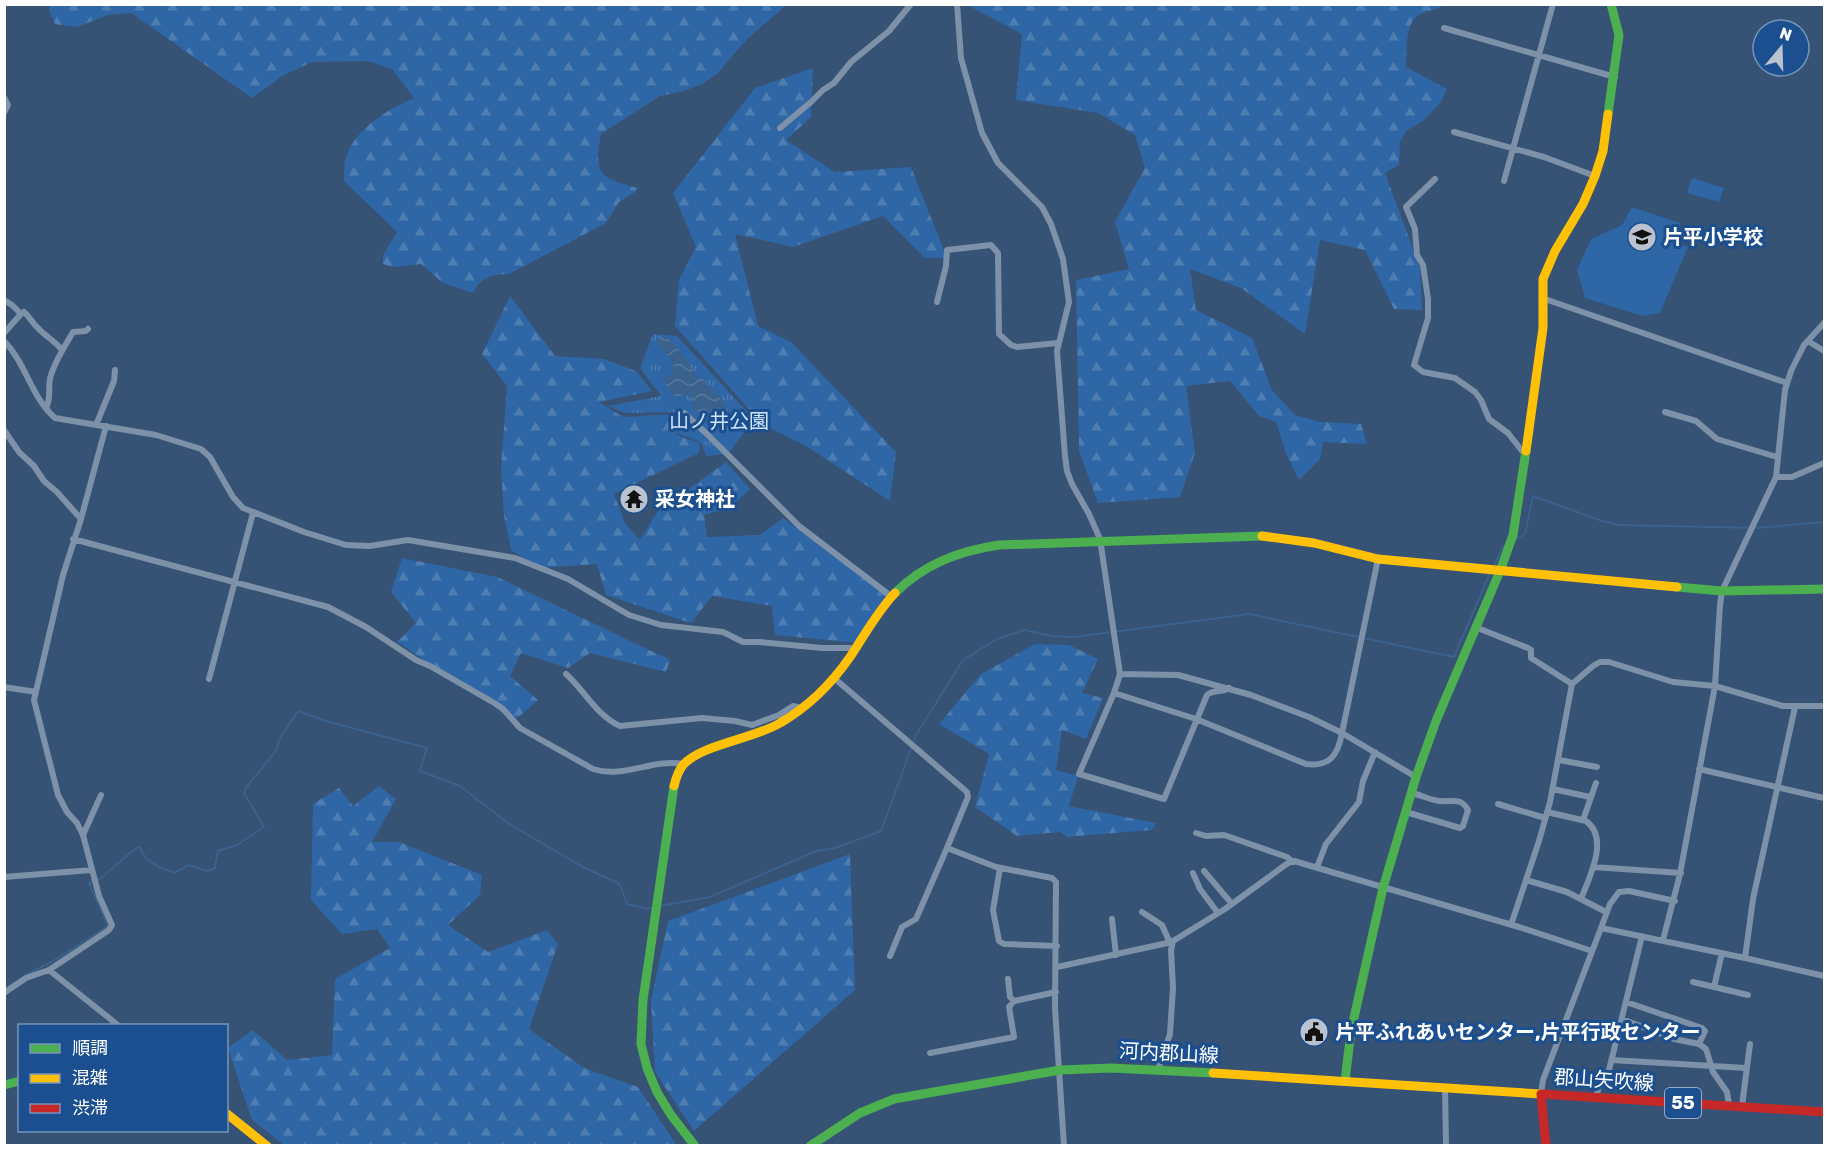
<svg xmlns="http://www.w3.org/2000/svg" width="1829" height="1150" viewBox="0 0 1829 1150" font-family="Rubik,'Noto Sans JP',sans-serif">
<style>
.grass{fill:url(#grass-tufts)}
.forest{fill:url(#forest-firs)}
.pitch{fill:#2f66a5}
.water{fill:url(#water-waves)}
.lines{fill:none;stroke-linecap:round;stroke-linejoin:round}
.stream{stroke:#3b618d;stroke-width:2}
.street{stroke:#7d92a8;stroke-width:6}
.fast{stroke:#4caf50;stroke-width:9}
.slow{stroke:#ffc107;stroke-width:9}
.jam{stroke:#c62828;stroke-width:9}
.labels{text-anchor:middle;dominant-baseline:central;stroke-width:6;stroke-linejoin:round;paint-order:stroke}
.shield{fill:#1b4f8f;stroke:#bbcadd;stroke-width:1.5}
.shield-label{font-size:18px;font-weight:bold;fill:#fff}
.poi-label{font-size:20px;font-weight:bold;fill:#fff;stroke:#1b4f8f;text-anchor:start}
.park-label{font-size:20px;fill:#cfe3fa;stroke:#1b4f8f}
.street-label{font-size:20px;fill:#fff;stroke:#1b4f8f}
</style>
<defs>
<pattern id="grass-tufts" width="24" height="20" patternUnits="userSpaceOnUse" patternTransform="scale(1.5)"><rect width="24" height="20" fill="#2f66a5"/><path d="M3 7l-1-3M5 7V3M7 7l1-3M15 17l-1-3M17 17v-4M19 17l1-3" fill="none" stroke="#4e7db2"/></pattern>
<pattern id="forest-firs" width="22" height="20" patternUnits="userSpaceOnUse" patternTransform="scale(1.5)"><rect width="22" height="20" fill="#2f66a5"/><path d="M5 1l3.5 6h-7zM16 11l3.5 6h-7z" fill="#4e7db2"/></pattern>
<pattern id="water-waves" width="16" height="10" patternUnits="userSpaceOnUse" patternTransform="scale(1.5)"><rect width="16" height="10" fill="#3b618d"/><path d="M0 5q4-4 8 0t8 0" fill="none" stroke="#58799e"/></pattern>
</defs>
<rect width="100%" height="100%" fill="#365274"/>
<path class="grass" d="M 653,334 L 677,336 L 754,419 L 728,454 L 706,456 L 701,442 L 678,434 L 678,425 L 691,424 L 680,412 L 625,413 L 608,406 L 661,396 L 640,368 Z"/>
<path class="forest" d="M 50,4 L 786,4 L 786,5 L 747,39 L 717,74 L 702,84 L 684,91 L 660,96 L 601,134 C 594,174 598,177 637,188 L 635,192 L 619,202 L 606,223 L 509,274 C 492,274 481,277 473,293 L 443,283 L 421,264 L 392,267 L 383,264 L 383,255 L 397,232 L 344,181 C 344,175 344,167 345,161 C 353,129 387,110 414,98 L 392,69 L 368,61 L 312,62 L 284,75 L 252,98 L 131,13 L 108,15 L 77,27 L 55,24 L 49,10 Z
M 971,4 L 1444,5 C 1437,10 1429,10 1421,14 C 1404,21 1407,51 1406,67 L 1447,89 L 1440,103 L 1423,121 L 1406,131 L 1400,142 L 1399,165 L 1385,173 L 1420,268 L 1422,310 L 1394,309 L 1365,250 L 1320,240 L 1305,334 L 1241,288 L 1190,269 L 1196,310 L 1252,338 L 1272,390 L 1295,415 L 1320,422 L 1361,424 L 1367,444 L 1323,442 L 1320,459 L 1299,480 L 1286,453 L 1276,422 L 1259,416 L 1230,381 L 1186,386 L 1195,453 L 1180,497 L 1098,503 L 1079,451 L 1076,280 L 1129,269 L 1115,222 L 1145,168 L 1135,135 L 1098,113 L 1016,100 L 1022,34 L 971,7 Z
M 813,68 L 811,117 L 786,140 L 835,172 L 911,167 L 947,258 L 925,258 L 883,216 L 793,247 L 735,234 L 758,326 L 791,342 L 896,452 L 890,501 L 806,446 L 762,424 L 675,326 L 679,280 L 696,247 L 673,193 L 755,88 Z
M 510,296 L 555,356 L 604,359 L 636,371 L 652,391 L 599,402 L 623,417 L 679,414 L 688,423 L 677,424 L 677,435 L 700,443 L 699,453 L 614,494 L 625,523 L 640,540 L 657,512 L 726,462 L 750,489 L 730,508 L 704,515 L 707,537 L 760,535 L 783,518 L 887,596 L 859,643 L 775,635 L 772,606 L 712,596 L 691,623 L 606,595 L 597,564 L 539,568 L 511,550 L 504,516 L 501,467 L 507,386 L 482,354 Z
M 402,558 L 497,577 L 670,660 L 666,672 L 590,653 L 568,668 L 521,653 L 510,676 L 538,700 L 515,720 L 397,642 L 416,623 L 391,592 Z
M 1035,644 L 1069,645 L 1098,659 L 1082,693 L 1103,698 L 1086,739 L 1062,730 L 1056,770 L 1078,776 L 1069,806 L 1156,823 L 1152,830 L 1067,837 L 1060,832 L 1017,836 L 975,807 L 989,754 L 939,724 L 981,674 Z
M 379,786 L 396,799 L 372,842 L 399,842 L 482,875 L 480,895 L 448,925 L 488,952 L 547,930 L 558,944 L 529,1029 L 584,1068 L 638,1087 L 676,1144 L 673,1146 L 284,1145 L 252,1120 L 228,1048 L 253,1030 L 287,1060 L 332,1055 L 335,979 L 390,948 L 377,929 L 342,934 L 311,900 L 313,804 L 339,788 L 353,806 Z
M 850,854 L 855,990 L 694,1131 L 655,1072 L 651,1001 L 668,921 Z"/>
<path class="pitch" d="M 1692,178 L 1724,188 L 1719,202 L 1687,193 Z
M 1632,207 L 1680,223 L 1675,242 L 1688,247 L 1660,313 L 1642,316 L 1585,298 L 1577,270 L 1591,239 L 1622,225 Z"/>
<path class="water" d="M 666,337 C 676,345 691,364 695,375 L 704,380 L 707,386 L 715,391 L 728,410 L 729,417 L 720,427 C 713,425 694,411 691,404 L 693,399 L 688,394 L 677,397 C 671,394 664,384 664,377 L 671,375 L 674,367 C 669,351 662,353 656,339 Z"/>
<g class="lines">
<path class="stream" d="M 1514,541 L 1525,534 L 1533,496 L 1602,521 L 1619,525 L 1757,528 L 1824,522
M 1493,568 L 1503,546 L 1506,545
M 660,906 L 710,897 L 816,851 L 835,848 L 881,831 L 916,735 L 963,660 L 997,639 L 1024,630 L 1052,636 L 1074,637 L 1249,614 L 1454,657 L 1490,573
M 24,976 L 53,961 L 108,926 L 89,883 L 101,878 L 136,848 L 140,847 C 145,863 160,867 174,873 L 189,865 L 207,871 L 215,868 L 218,851 L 237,845 L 264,827 L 244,793 L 245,789 L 275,752 L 281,736 L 298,711 L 326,721 L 427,748 L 420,771 L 460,786 L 508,823 L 581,866 L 618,883 L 621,887 L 627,904 L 647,909 L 654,907
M 4,989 L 20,979"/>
<path class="street" d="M 957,4 L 961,58 L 982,133 L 998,163 L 1042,207 L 1051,224 L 1063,259 L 1069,302 L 1057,351 L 1065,456 L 1067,471 L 1072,484 L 1089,514 L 1100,539 L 1120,674 L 1114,693 L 1079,774 L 1164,799 L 1207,695 C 1214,689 1223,693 1229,688
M 1444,28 L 1615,77
M 4,97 L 8,105 L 4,113
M 780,128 L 811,102 L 823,90 L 834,83 L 851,62 L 889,31 L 911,4
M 1454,132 L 1544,157 L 1595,176
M 1435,179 L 1406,207 L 1415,229 L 1417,255 L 1423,265 L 1428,299 L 1428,318 L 1414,365 L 1423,372 L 1455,378 L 1475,392 L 1481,400 L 1489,419 L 1508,433 L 1526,456
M 1504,181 L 1553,4
M 1542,298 L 1787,383
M 4,300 L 12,305 L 21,314 L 4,333
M 937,302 L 946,266 L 947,250 L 991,245 L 998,253 L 999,334 L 1011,345 L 1017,347 L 1058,343
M 24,312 C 30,317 32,323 38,328 C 45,336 55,341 62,350
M 4,341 C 26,363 31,397 55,418 L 156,435 L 201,449 L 210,457 L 233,497 L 243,508 L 304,532 L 346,545 L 370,546 L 408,540 L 515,558 L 568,579 L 629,615 L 661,625 L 723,632 L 743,642 L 760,642 L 822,648 L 855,648
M 1808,341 L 1824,351
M 46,408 C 52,398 47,386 51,375 C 56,359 65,346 73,332 L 86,331 L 88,329
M 1665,412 L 1696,421 L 1717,439 L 1777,457
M 684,413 L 708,435 L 799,526 L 892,597
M 96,425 L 114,381 L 115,370
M 4,430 L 19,452 L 34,466 L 44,481 L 57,492 L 81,519
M 1776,477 L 1792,477 L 1824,463
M 73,539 L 328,607 L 366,627 L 416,660 L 430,666 L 496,704 L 503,709 L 520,728 L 593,769 C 624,779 653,758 684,764
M 1475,627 L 1528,648 L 1531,650 L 1531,658 L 1572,684
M 566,674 C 585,691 596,715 620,726 L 702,718 L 735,721 L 752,725 L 779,715 L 793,706 L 801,708
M 1120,674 L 1178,675 L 1251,695 L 1309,717 L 1342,733 L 1416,777
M 834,678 L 967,792 L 968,797 L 947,848 L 996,867 L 1052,878 L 1056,882 L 1055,1008 L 1064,1146
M 209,679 L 253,513
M 4,687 L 36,692
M 1114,693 L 1196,719 L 1306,764 C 1331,767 1338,754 1342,733 L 1378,559
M 1559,760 L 1597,767
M 1699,769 L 1824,798
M 1553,789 L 1590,797
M 1498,804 L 1545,818
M 1406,812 L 1460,828 L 1463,826 L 1468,810 C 1461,797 1453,802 1441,801 C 1432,801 1421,795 1412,793
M 1547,812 L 1586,821 C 1610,838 1589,878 1581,899
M 1583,820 L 1596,783
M 1196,833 L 1206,836 L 1224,835 L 1287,857 L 1293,862
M 83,835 L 101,795
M 1317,867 L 1326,844 L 1359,802 L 1363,781 L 1375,752
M 1593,867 L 1681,873
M 1000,868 L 993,910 L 999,941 L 1004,944 L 1057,946
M 1204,871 L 1232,904
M 1193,873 L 1200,889 L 1218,913
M 4,877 L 92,870
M 1526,880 L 1567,892 L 1606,912
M 1142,912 L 1162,925 L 1170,943
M 1112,919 L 1116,955
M 1511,925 L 1539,841 L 1550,802 L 1572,684 L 1593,666 L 1600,662 L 1609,662 L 1673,682 L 1715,686 L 1783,706 L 1824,706
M 1601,928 L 1610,904 L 1619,892 L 1629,891 L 1675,901
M 1663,940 L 1680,874 L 1715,686 L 1720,605 L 1722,591 L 1776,477 L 1785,390 L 1791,371 L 1804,345 L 1824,323
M 890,956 L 902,927 L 916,919 L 947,848
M 1745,958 L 1753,899 L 1795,707
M 1057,967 L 1172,942
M 49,970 L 119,1026
M 1008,979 L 1010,997 L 1014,1001 L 1056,992
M 1693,982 L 1748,995
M 1714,987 L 1722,953
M 4,993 L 26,978 L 49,970 L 109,930 L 112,925 L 99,896 L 83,835 L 77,823 L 67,812 L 58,795 L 34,700 L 63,575 L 81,519 L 106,426
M 1626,1002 L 1702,1028 L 1705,1031 L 1699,1044
M 1622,1019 L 1674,1039 L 1699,1044 L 1706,1049 L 1713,1072 L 1727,1092 L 1729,1105
M 930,1053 L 1014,1037 L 1009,1007 L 1014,1001
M 1612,1060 L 1746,1068
M 1158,1070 L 1170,1034 L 1173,988 L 1171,950 L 1173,941 L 1225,909 L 1288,863 L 1294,861 L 1519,927 L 1592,951
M 1445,1087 L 1446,1146
M 1541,1094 L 1543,1080 L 1601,928 L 1745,958 L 1824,976
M 1596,1098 L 1599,1086 L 1609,1070 L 1642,936
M 1742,1106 L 1750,1044"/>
<path class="fast" d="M 1608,114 L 1619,35 L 1611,4
M 1677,587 L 1722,591 L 1824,589
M 895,593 C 924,564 959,551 999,545 L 1262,536
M 674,786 L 643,1000 L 641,1044 L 647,1068 L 657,1092 L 671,1115 L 695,1146
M 1345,1081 L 1351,1031 L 1383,888 L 1416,777 L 1436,721 L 1500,571 L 1513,535 L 1526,451
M 4,1085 L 20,1081
M 810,1146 L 860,1113 L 894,1099 L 1060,1070 L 1111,1068 L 1213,1073"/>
<path class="slow" d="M 1526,451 L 1543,328 L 1543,279 L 1555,251 L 1583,204 L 1595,176 L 1603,151 L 1608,114
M 1262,536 L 1314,543 L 1378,559 L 1677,587
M 674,786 C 676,778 678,771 683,765 C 702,744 754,739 780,723 C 808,707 832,683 850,657 C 864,636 877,612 895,593
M 1213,1073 L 1541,1094
M 226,1113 L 267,1146"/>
<path class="jam" d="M 1546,1146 L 1541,1094 L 1824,1112"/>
</g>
<defs>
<g id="school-disc" transform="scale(1.5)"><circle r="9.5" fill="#b9c2ce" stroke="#1b4f8f"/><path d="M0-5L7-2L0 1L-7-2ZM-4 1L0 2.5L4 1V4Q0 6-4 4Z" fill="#111"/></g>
<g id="temple-disc" transform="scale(1.5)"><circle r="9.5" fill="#b9c2ce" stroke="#1b4f8f"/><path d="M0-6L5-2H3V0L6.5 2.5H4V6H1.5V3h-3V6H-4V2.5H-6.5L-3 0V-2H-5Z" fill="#111"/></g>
<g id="civic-disc" transform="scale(1.5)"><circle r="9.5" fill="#b9c2ce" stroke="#1b4f8f"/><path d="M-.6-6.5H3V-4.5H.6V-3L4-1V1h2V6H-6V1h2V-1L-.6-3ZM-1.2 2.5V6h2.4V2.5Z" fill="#111"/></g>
</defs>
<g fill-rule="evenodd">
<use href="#school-disc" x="1642" y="237"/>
<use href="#temple-disc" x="634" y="499"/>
<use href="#civic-disc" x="1314" y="1032"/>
</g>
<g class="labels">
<rect class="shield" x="1665" y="1088" width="36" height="30" rx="4.5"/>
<g class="shield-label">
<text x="1683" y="1103">55</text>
</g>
<g class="poi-label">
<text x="1663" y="237">片平小学校</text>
<text x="655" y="499">采女神社</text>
<text x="1335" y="1032">片平ふれあいセンター,片平行政センター</text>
</g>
<g class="park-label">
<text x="719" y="421">山ノ井公園</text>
</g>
<g class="street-label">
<text transform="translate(1169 1053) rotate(3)">河内郡山線</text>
<text transform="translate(1604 1080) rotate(4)">郡山矢吹線</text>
</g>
</g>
<rect width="1829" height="1150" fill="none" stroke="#ffffff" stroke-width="12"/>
<rect x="18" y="1024" width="210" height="108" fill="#1b4f8f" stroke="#7695bc" stroke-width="1.5"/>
<rect x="30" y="1044" width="30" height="9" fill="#4caf50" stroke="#7695bc" stroke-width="1.5"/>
<text x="72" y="1054" font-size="18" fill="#ffffff">順調</text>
<rect x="30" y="1074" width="30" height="9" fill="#ffc107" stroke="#7695bc" stroke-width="1.5"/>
<text x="72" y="1084" font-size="18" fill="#ffffff">混雑</text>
<rect x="30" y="1104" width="30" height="9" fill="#c62828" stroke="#7695bc" stroke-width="1.5"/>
<text x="72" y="1114" font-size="18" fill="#ffffff">渋滞</text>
<g transform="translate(1781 48) rotate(19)"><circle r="28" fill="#1b4f8f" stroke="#7695bc" stroke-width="1.5"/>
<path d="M0-4.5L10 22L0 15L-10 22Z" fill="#b9c2ce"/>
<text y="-9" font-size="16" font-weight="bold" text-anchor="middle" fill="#ffffff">N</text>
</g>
</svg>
